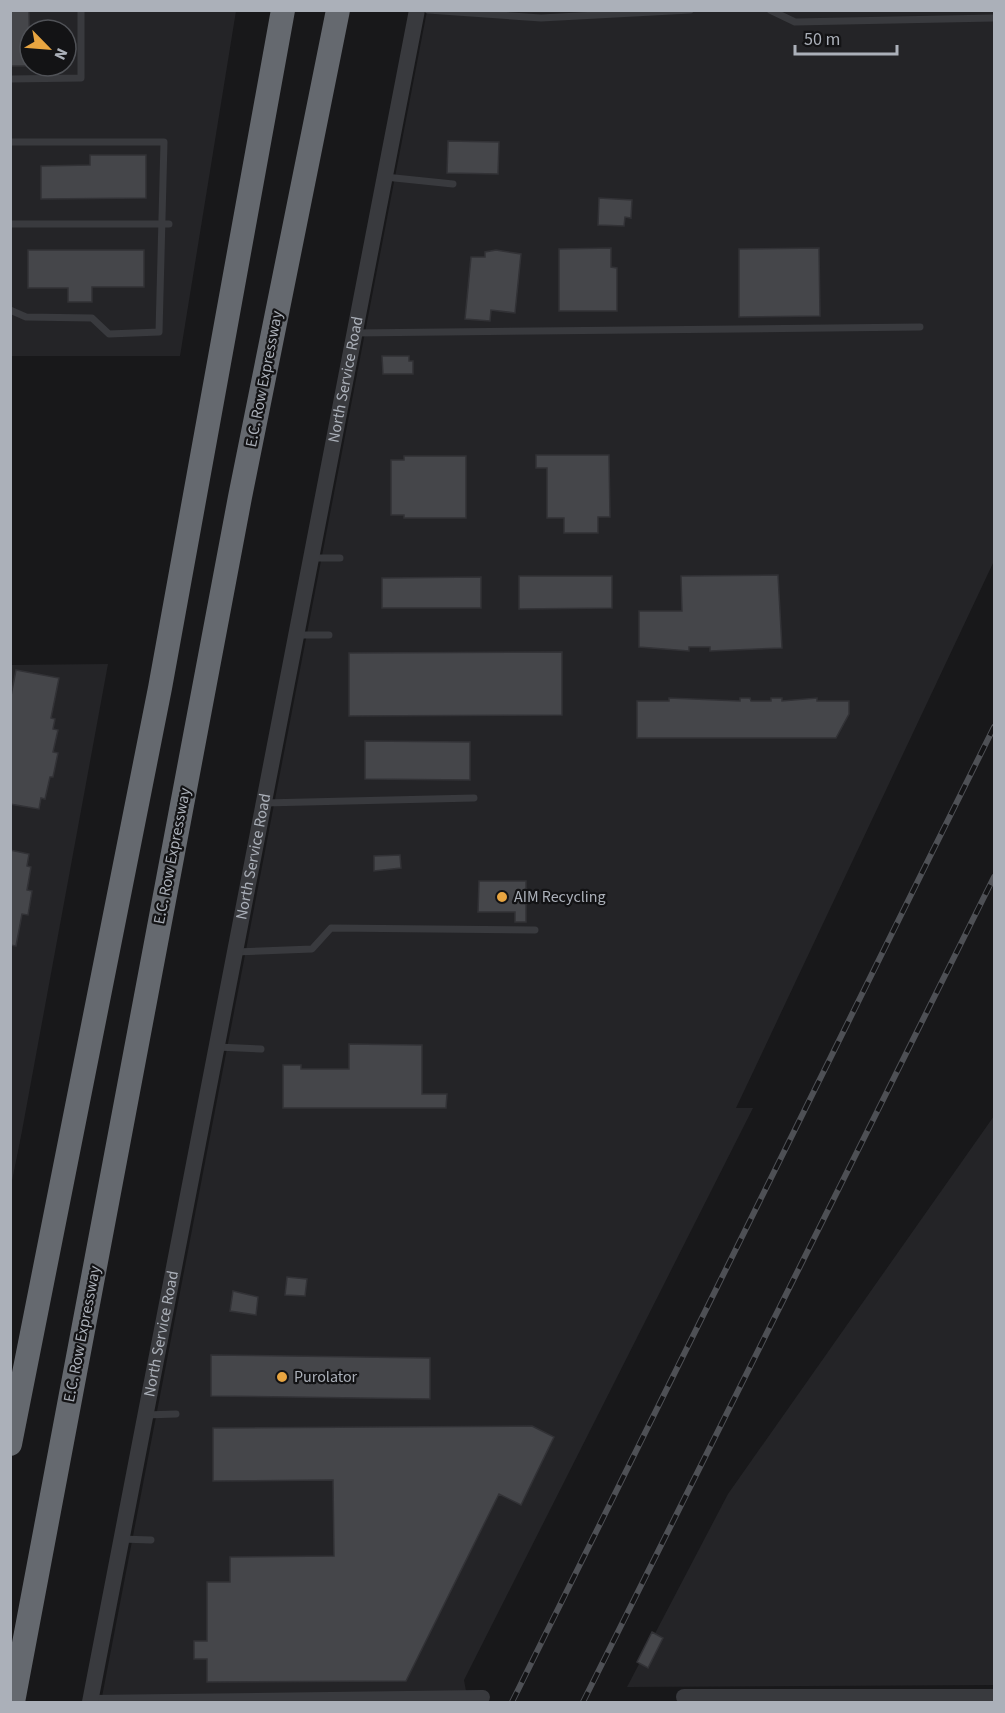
<svg xmlns="http://www.w3.org/2000/svg" width="1005" height="1713" viewBox="0 0 1005 1713" font-family="'Source Sans 3',sans-serif">
<style>
.built{fill:#242427;fill-rule:evenodd}
.building{fill:#45464a;stroke:#323236;stroke-width:1.5}
.lines{fill:none;stroke-linecap:round;stroke-linejoin:round}
.service{stroke:#393a3e;stroke-width:7}
.minor{stroke:#393a3e;stroke-width:14}
.tertiary{stroke:#393a3e;stroke-width:16}
.motorway{stroke:#65696f;stroke-width:24}
.rail-casing{stroke:#4e5055;stroke-width:6}
.rail{stroke:#131315;stroke-width:4;stroke-dasharray:11;stroke-linecap:butt}
.poi-dot{fill:#e8a541;stroke:#131315;stroke-width:2}
.labels{text-anchor:middle;dominant-baseline:central;stroke-width:4.5;stroke-linejoin:round;paint-order:stroke}
.street-label{font-size:16px;fill:#abb0b9;stroke:#131315}
.poi-label{font-size:16px;fill:#abb0b9;stroke:#131315;text-anchor:start}
</style>
<rect width="100%" height="100%" fill="#18181a"/>
<path class="built" d="M 10,11 L 236,11 L 180,356 L 11,356 ZM 30,30 L 66,30 L 66,66 L 30,66 Z
M 427,11 L 994,11 L 994,561 L 736,1108 L 753,1108 L 464,1680 L 468,1702 L 101,1702 Z
M 108,664 L 22,1131 L 11,1186 L 11,665 Z
M 994,1116 L 994,1685 L 627,1687 L 728,1494 Z"/>
<path class="building" d="M 10,10 L 29,10 L 30,66 L 10,66 Z
M 448,141 L 499,142 L 498,174 L 447,173 Z
M 90,155 L 146,155 L 146,198 L 41,199 L 41,166 L 90,165 Z
M 599,198 L 632,200 L 631,218 L 625,217 L 624,226 L 598,225 Z
M 611,248 L 611,267 L 617,268 L 617,311 L 559,311 L 559,249 Z
M 819,248 L 820,316 L 739,317 L 739,249 Z
M 28,250 L 144,250 L 144,287 L 92,287 L 92,302 L 68,302 L 68,288 L 28,288 Z
M 496,250 L 521,254 L 515,313 L 491,310 L 490,321 L 465,319 L 471,257 L 485,257 L 485,252 Z
M 382,356 L 409,356 L 409,361 L 413,361 L 413,374 L 383,374 Z
M 536,455 L 609,455 L 610,517 L 598,517 L 598,533 L 564,533 L 564,518 L 547,518 L 547,468 L 536,468 Z
M 404,456 L 466,456 L 466,518 L 404,518 L 404,515 L 391,515 L 391,460 L 404,460 Z
M 778,575 L 782,648 L 710,651 L 710,647 L 689,647 L 689,651 L 639,647 L 639,611 L 682,611 L 681,576 Z
M 519,576 L 612,576 L 612,608 L 519,609 Z
M 481,577 L 481,608 L 382,608 L 382,578 Z
M 562,652 L 562,715 L 349,716 L 349,653 Z
M 16,670 L 59,678 L 51,718 L 55,719 L 53,729 L 58,730 L 53,752 L 58,753 L 53,777 L 50,777 L 45,799 L 41,798 L 39,809 L 10,804 L 10,701 Z
M 669,698 L 740,701 L 740,698 L 750,698 L 751,701 L 771,701 L 771,698 L 782,698 L 782,701 L 817,698 L 817,701 L 849,701 L 849,714 L 836,738 L 637,738 L 637,701 L 669,701 Z
M 365,741 L 470,742 L 470,780 L 365,779 Z
M 10,850 L 29,854 L 27,866 L 31,867 L 27,890 L 32,891 L 28,915 L 22,914 L 16,946 L 10,945 Z
M 400,855 L 401,868 L 374,871 L 374,856 Z
M 479,881 L 526,881 L 526,922 L 515,922 L 515,912 L 478,912 Z
M 349,1044 L 422,1045 L 422,1094 L 447,1094 L 446,1108 L 283,1108 L 283,1065 L 301,1065 L 301,1069 L 349,1069 Z
M 287,1277 L 307,1279 L 305,1296 L 285,1295 Z
M 233,1291 L 258,1297 L 256,1315 L 230,1311 Z
M 211,1355 L 430,1358 L 430,1399 L 211,1396 Z
M 532,1426 L 554,1437 L 521,1505 L 499,1494 L 406,1681 L 207,1682 L 207,1659 L 194,1659 L 194,1641 L 207,1641 L 207,1582 L 230,1582 L 230,1557 L 334,1556 L 333,1480 L 213,1481 L 213,1428 Z
M 652,1632 L 663,1638 L 648,1668 L 637,1662 Z"/>
<g class="lines">
<path class="service" d="M 428,10 L 541,18 L 690,10
M 770,10 L 795,22 L 994,18
M 10,79 L 81,78 L 81,10
M 10,142 L 164,142 L 159,332 L 109,334 L 92,318 L 26,317 L 10,310
M 385,177 L 453,184
M 10,224 L 169,224
M 354,333 L 920,327
M 311,558 L 340,558
M 296,635 L 329,635
M 264,803 L 474,798
M 235,952 L 312,949 L 331,928 L 535,930
M 217,1047 L 261,1049
M 145,1415 L 176,1414
M 121,1539 L 151,1540"/>
<path class="minor" d="M 90,1702 L 483,1697"/>
<g class="tertiary">
<path d="M 684,1697 L 994,1697"/>
<path id="s1" d="M 90,1702 L 417,10"/>
</g>
<path class="motorway" d="M 10,1444 L 160,688 L 283,10
M 13,1702 L 240,497 L 338,10"/>
<g class="rail-casing">
<path id="rail" d="M 512,1702 L 994,727
M 583,1702 L 994,877"/>
</g>
<use href="#rail" class="rail"/>
</g>
<g class="poi-dot">
<circle cx="502" cy="897" r="6"/>
<circle cx="282" cy="1377" r="6"/>
</g>
<g class="labels">
<g class="street-label">
<text transform="translate(264 379) rotate(-79)">E.C. Row Expressway</text>
<text stroke="none"><textPath href="#s1" startOffset="1347">North Service Road</textPath></text>
<text transform="translate(172 856) rotate(-79)">E.C. Row Expressway</text>
<text stroke="none"><textPath href="#s1" startOffset="861">North Service Road</textPath></text>
<text transform="translate(82 1334) rotate(-79)">E.C. Row Expressway</text>
<text stroke="none"><textPath href="#s1" startOffset="375">North Service Road</textPath></text>
</g>
<g class="poi-label">
<text x="514" y="897">AIM Recycling</text>
<text x="294" y="1377">Purolator</text>
</g>
</g>
<rect width="1005" height="1713" fill="none" stroke="#abb0b9" stroke-width="24"/>
<g transform="translate(48 48) rotate(115)"><circle r="28" fill="#131315" stroke="#505257" stroke-width="1.5"/>
<path d="M0-4.5L10 22L0 15L-10 22Z" fill="#e8a541"/>
<text y="-9" font-size="16" font-weight="bold" text-anchor="middle" fill="#abb0b9">N</text>
</g>
<path d="M795 45v9h102v-9" fill="none" stroke="#abb0b9" stroke-width="3"/>
<text x="804" y="45" font-size="18" fill="#abb0b9" stroke="#131315" stroke-width="4.5" paint-order="stroke">50 m</text>
</svg>
